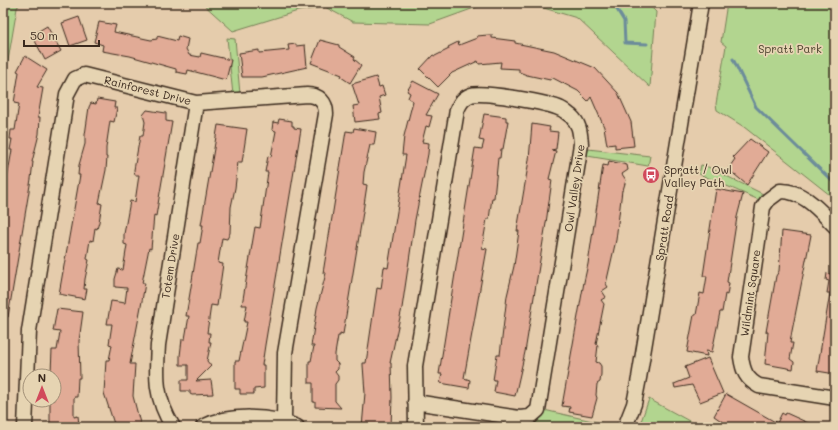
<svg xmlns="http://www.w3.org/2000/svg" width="838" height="430" viewBox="0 0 838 430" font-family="Mali,sans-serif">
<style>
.green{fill:#b2d58f;stroke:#768056}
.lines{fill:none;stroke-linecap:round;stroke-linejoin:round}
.stream{stroke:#6c8c9a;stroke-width:3}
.building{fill:#e1ab96;stroke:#3b2a1e}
.minor-casing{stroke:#3b2a1e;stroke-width:17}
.minor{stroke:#e6d4b2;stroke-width:14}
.labels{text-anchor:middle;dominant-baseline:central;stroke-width:3.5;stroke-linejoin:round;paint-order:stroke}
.park-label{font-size:11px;fill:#4d442f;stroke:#e6d4b2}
.street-label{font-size:11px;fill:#3b2a1e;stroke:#e6d4b2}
.poi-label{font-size:11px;fill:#3b2a1e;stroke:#e6d4b2;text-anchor:start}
</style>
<rect width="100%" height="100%" fill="#e5ccac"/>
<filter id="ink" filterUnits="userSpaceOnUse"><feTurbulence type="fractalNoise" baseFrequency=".025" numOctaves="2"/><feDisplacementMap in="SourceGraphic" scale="8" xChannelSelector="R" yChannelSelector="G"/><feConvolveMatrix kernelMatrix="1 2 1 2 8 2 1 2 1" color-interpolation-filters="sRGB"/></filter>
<g filter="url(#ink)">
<path class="green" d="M 3,3 L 20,3 L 17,8 L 3,90 Z
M 202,3 L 488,3 L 430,24 L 353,22 L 325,7 L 298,11 L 233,31 Z
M 527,3 L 647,3 L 656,12 L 650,87 L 577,18 Z
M 727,3 L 835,3 L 835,199 L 744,127 L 717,110 L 716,104 L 726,46 L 721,42 Z
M 227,38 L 235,39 L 240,94 L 233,95 Z
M 588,149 L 650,156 L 648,166 L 587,156 Z
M 701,165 L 706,166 L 763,194 L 759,200 L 699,174 Z
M 649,399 L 700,427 L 639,427 Z
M 544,410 L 610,425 L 610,427 L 493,427 L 494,420 Z"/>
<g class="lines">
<path class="stream" d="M 613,3 L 624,21 L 625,43 L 647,44
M 733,59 L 756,107 L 835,184"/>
</g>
<path class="building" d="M 79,17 L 87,40 L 70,46 L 62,23 Z
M 99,22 L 116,25 L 114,32 L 151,40 L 157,39 L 157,36 L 177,41 L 178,36 L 188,39 L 186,49 L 189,55 L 200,57 L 201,53 L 231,60 L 226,80 L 188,70 L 187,74 L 176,72 L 176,69 L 130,56 L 102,51 L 103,45 L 94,42 Z
M 47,26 L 61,51 L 45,60 L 32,35 Z
M 488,35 L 492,35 L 492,38 L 515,41 L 515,43 L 554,51 L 595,68 L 618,93 L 631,122 L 634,146 L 615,148 L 615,144 L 607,145 L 604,127 L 591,97 L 588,101 L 578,91 L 551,77 L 550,80 L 527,75 L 519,72 L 519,69 L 500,68 L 501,62 L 479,64 L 478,61 L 452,73 L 438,87 L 420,69 L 433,55 L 435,56 L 449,49 L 448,47 L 458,42 L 459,45 L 477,38 L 477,36 Z
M 320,40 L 339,45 L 339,47 L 355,57 L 354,59 L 361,65 L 350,83 L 341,77 L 342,75 L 311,63 Z
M 296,44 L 296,46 L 305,45 L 307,67 L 262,77 L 242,77 L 239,53 L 259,50 L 259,53 L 289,50 L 288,45 Z
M 25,56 L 47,70 L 37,87 L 43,88 L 38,117 L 40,117 L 39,134 L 32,162 L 33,162 L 31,179 L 8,317 L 3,317 L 3,178 L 7,179 L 12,150 L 10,150 L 12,139 L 10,139 L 11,130 L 15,130 L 19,104 L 14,103 L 19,72 L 17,71 Z
M 376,77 L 379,87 L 382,86 L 385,95 L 379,97 L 382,113 L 379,114 L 380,119 L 355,122 L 353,106 L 359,105 L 352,84 Z
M 413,81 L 438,94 L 426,115 L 432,116 L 429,127 L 426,126 L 422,142 L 429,143 L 428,154 L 415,220 L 402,308 L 390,363 L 391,363 L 392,397 L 391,427 L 362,427 L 365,393 L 363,365 L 363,363 L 366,363 L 377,288 L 381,289 L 384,267 L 388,268 L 406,155 L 402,155 L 404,136 L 413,101 L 408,98 L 410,93 L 407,91 Z
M 97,99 L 115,102 L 114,108 L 117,108 L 114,122 L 110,121 L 106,148 L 106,157 L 107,157 L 106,170 L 99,203 L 102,204 L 99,222 L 97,229 L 95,228 L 93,241 L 90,240 L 87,259 L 89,260 L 85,279 L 84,289 L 87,289 L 85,299 L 59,294 L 80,175 L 78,175 L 79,165 L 85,144 L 85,135 L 89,107 L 91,103 L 96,104 Z
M 147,110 L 166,113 L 166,121 L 172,122 L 156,216 L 154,215 L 151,249 L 149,248 L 142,283 L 145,283 L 142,301 L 130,364 L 135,364 L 133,396 L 141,427 L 115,427 L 104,393 L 106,360 L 109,360 L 112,345 L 109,344 L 112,324 L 107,324 L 111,301 L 125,303 L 127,288 L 115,287 L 115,279 L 118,269 L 123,270 L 127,245 L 124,244 L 124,234 L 130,201 L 135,202 L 139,175 L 135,175 L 134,170 L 140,136 L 143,136 L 145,122 L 143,115 Z
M 484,114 L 506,117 L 506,121 L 508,121 L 503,149 L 501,149 L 500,158 L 498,158 L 494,198 L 492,198 L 489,219 L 487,219 L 482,248 L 487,249 L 464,378 L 470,380 L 469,388 L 440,383 L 442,374 L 439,374 L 475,148 L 482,149 L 484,141 L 479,140 Z
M 279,119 L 292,121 L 292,126 L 294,126 L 294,128 L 301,129 L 265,345 L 262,365 L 264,365 L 264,388 L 254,389 L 254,394 L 240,394 L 240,389 L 235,389 L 235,361 L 239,361 L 247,322 L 244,322 L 247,305 L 242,305 L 255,227 L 260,228 L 268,172 L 265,172 L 268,156 L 271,157 L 276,131 L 272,130 L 273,122 L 278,123 Z
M 532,124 L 550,127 L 549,131 L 558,132 L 556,149 L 551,150 L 556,151 L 549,179 L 552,180 L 546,223 L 525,352 L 515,396 L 494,392 L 496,380 L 493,380 L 497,355 L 500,355 L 507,296 L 514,266 L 519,231 L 517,231 L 529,160 Z
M 218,125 L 247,129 L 242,162 L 238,162 L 235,188 L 231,207 L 230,233 L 227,239 L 222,238 L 218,263 L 223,264 L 217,306 L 211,305 L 207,333 L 210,333 L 209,342 L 211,342 L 207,361 L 211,366 L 196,381 L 211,380 L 213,394 L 192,395 L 190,394 L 190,391 L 181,391 L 181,380 L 188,380 L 188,365 L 180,365 L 180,356 L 182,339 L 185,339 L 189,316 L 186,316 L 190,293 L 198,243 L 200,243 L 203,225 L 201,225 Z
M 354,128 L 376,132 L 374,145 L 370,145 L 364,172 L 363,184 L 367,185 L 362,218 L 343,334 L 340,333 L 340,336 L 338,336 L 335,354 L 335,361 L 338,364 L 338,369 L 335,372 L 338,376 L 338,380 L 335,384 L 335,401 L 341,408 L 315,407 L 315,402 L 313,402 L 313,383 L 309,383 L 309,361 L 311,361 L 314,346 L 311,346 L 317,308 L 326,273 L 323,273 L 346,131 L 353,132 Z
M 750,139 L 768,152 L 747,185 L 728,169 L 735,159 L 733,157 Z
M 609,161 L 627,165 L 628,170 L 622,174 L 626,180 L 623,190 L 622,190 L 616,240 L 606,284 L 608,287 L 602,291 L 606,297 L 601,300 L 604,304 L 596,344 L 598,345 L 596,362 L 599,363 L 601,366 L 601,374 L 600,382 L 597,384 L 596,395 L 597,398 L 592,416 L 569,412 L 570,407 L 562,406 L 584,282 L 588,264 L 603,165 L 608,166 Z
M 716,189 L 743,194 L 737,217 L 727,282 L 729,283 L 727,295 L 725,294 L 722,312 L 720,312 L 712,352 L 706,351 L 707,356 L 687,352 L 694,315 L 696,315 L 700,293 L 704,294 L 707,276 L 703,276 Z
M 782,231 L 811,235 L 792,331 L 790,343 L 793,343 L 790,359 L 794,362 L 793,369 L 765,364 L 768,332 L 766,332 L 776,276 L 779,271 Z
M 831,270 L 835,270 L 835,374 L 817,371 L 830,293 L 827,293 L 829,281 L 826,280 L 827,273 L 830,274 Z
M 57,309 L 83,312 L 79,341 L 80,378 L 78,378 L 77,397 L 74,397 L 74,417 L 78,416 L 79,425 L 76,427 L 50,427 L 50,400 L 54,400 L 54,372 L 51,372 L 52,350 L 57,350 L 60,332 L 53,331 Z
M 708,358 L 723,393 L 700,402 L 692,385 L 675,388 L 674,384 L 689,378 L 685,367 Z
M 726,394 L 777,423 L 782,413 L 785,415 L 786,413 L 817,427 L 730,427 L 714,416 Z"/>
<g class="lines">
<g class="minor-casing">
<path id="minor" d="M 835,226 C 820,211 803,190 780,191 L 768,200 L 763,207 L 741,357 C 743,371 746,379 759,386 L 835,398
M 415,402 L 519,418 L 530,417 L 538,410 L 581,144 C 580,133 580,124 571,116 C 568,114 564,110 561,109 C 550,103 482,91 471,95 C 463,98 460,103 457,110 L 415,366 L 416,427
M 25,427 L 29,331 L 67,94 L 75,79 L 84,75 L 196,103 L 307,95 C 319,95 326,102 326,114 L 285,353 L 284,420
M 173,427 C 155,398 156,378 158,345 L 196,103
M 203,427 C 228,414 272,415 297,427
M 625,427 L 634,404 L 639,378 L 701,3"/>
</g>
<use href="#minor" class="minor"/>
</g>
</g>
<defs>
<g id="bus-disc" transform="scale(0.9)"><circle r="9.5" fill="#d1495b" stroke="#e6d4b2"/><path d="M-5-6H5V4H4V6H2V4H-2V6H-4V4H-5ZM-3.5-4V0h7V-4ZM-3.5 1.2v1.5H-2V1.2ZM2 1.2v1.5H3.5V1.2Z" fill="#fff"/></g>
</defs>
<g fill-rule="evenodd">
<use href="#bus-disc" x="651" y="175"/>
</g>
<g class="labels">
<g class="park-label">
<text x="790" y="48">Spratt Park</text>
</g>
<g class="street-label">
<text transform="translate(148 90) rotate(14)">Rainforest Drive</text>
<text transform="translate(574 188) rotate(-82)">Owl Valley Drive</text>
<text transform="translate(664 228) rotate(-81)">Spratt Road</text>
<text transform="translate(170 266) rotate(-81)">Totem Drive</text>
<text transform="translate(750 293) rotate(-82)">Wildmint Square</text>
</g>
<g class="poi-label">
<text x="664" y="169">Spratt / Owl<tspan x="664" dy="13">Valley Path</tspan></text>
</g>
</g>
<rect width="838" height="430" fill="none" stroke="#e6d4b2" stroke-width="16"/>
<rect x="8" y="8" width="822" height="414" fill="none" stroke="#3b2a1e" stroke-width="1.5" filter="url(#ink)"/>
<g transform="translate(42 388)"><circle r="19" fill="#e6d4b2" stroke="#a29077"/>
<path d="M0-3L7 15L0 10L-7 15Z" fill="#d1495b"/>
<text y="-6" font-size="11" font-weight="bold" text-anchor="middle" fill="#3b2a1e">N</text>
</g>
<path d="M24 40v6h75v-6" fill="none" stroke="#3b2a1e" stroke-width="2"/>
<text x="30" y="40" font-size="12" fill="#3b2a1e" stroke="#e6d4b2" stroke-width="3" paint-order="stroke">50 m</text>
</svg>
